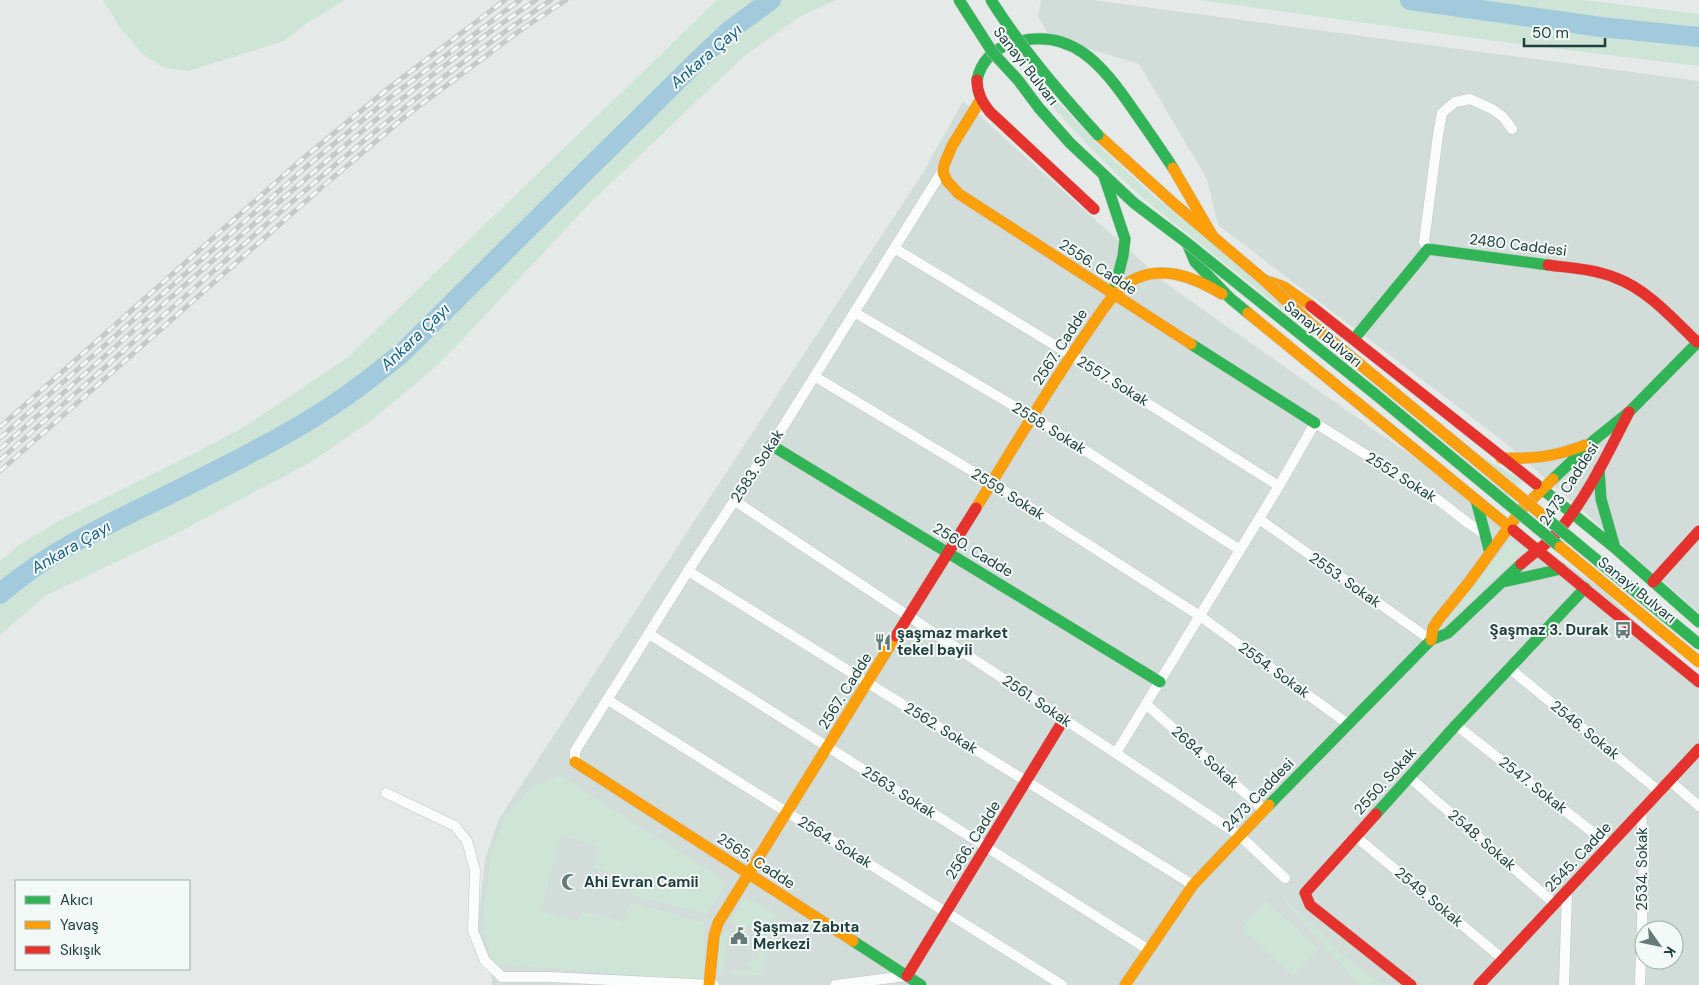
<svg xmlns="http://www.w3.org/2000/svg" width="1699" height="985" viewBox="0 0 1699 985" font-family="'DM Sans',sans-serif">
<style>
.built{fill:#d2dcd9;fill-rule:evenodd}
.green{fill:#cde4d7}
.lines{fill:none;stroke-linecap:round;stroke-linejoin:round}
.river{stroke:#a2cadc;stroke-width:20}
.street-casing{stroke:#c2c7c6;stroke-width:11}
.fast-casing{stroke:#c0c8c6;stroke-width:12}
.slow-casing{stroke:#c0c8c6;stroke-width:12}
.jam-casing{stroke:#c0c8c6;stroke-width:12}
.street{stroke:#fbfcfc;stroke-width:10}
.fast{stroke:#30b455;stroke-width:11}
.slow{stroke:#ff9f0a;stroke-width:11}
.jam{stroke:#e5322d;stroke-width:11}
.rail-casing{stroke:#c6cbca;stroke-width:5}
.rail{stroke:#f2f9f7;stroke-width:3;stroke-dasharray:9;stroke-linecap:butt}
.fast-bridge-casing{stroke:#bcc6c5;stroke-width:12;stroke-linecap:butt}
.slow-bridge-casing{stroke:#bcc6c5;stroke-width:12;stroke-linecap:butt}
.fast-bridge{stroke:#30b455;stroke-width:11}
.slow-bridge{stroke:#ff9f0a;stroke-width:11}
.labels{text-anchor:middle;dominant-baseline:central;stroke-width:4;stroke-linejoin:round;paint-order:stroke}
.street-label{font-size:15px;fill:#203f3c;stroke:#f2f9f7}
.poi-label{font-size:15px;font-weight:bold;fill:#203f3c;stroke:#f2f9f7;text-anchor:start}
.water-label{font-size:16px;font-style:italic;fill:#165e7f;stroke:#f2f9f7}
</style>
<rect width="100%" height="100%" fill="#e5eae9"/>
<path class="built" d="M 1041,0 L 1093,0 L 1699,81 L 1699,613 L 1503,441 L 1218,225 L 1207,179 L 1139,64 L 1050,37 L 1038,16 Z
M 963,101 L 1168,285 L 1600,588 L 1699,680 L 1699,985 L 492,985 L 492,978 L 477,932 L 485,859 L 499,819 L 924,171 ZM 1644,930 L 1674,930 L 1674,960 L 1644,960 Z"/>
<path class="green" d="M 103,0 L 344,0 L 304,25 L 284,41 L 189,71 L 164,68 L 143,54 L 121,29 Z
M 717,0 L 836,0 L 801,16 L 744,56 L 589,204 L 461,341 L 434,368 L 372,420 L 309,463 L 179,532 L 45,596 L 0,635 L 0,561 L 18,546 L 55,523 L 191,455 L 246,426 L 347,358 Z
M 1199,0 L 1585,0 L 1699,14 L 1699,66 L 1510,43 Z
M 1028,70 L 1104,151 L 1156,198 L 1484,458 L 1523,481 L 1508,496 L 1465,455 L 1150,204 C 1104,165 1063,120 1024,73 Z
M 1512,538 L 1527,549 L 1495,577 L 1440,630 L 1439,629 Z
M 559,775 L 727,882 L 707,914 L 632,895 L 636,879 L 593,868 L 599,846 L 561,836 L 541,911 L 578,921 L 582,911 L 624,922 L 630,902 L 704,922 L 704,981 L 493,964 L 482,929 L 490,856 L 504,818 L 531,788 Z
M 746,896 L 777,915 L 770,942 L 756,930 L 730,922 Z
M 1281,897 L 1286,900 L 1343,955 L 1383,985 L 1360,985 Z
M 1266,901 L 1318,949 L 1293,976 L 1242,928 Z
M 725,931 L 728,933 L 723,975 L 718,975 L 719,940 Z
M 758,947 L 769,949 L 762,975 L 731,975 L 732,971 L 752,972 L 752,967 L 747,966 L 748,959 L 757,960 Z"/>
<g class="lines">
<path class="river" d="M 1410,0 L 1601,27 L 1699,37
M 0,594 C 52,548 118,520 180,489 C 224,467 269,445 311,419 C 344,399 374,376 403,352 L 692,66 L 729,31 L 771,0"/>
<g class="street-casing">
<path id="street" d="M 894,248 L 1071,355 L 1279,486
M 1428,249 L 1424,242 L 1438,135 L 1442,113 L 1455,102 L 1470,99 L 1492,109 L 1503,117 L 1512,129
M 854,312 L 1033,417 L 1240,550
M 814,376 L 992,483 L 1200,616 L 1348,724
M 735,501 L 1239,835 L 1285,878
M 1259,519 L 1431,640
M 688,571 L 1193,885
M 649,634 L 1149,950
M 1509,668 L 1660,792
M 608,700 L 1062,985
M 1146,704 L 1264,810
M 1456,725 L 1610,846
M 1116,753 L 1279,486 L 1315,423 L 1437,499 L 1468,523 L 1484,534
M 575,762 L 575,751 L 688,571 L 786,422 L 943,170
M 1409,777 L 1555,904
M 1670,781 L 1699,806
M 386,793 L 455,826 L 467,841 L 475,870 L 473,931 L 485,961 L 502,977 L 549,977 L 714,985
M 1355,836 L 1503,959
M 835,985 L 907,976
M 1564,985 L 1567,892
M 1640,985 L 1644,855 L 1641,812"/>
</g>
<g class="fast-casing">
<path id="fast" d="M 977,80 C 981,61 994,49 1012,43 C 1071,25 1102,65 1132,108 C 1146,128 1160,148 1173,168
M 1039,108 L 1070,143 L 1134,203 L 1187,243 L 1195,262 L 1231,299 L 1248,313
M 1104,176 L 1125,239 L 1123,256 L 1113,295
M 1354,339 L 1428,249 L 1548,265
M 1191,344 L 1315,423
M 771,445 L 1160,682
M 1599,469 L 1601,499 L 1615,548
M 1553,479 L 1593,441 L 1629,412 L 1699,341
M 1536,484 L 1615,548 L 1699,622
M 1476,500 L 1490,553
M 1503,582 L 1561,569
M 1269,805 L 1431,640 L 1448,633 L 1521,564
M 1376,814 L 1456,725 L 1585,588
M 853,941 L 921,985"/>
</g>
<g class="slow-casing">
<path id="slow" d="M 981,99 L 952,146 L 944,165 L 943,172 L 947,181 L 959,194 L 1191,344
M 1098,135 L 1172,202 L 1264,280 L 1284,287 L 1311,306
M 1173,168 L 1212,235
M 1248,313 L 1513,530
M 1501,458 C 1533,459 1555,457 1585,445
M 976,508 C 1012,450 1047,390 1086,334 C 1099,316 1110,295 1129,282 C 1160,263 1194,277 1222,294
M 1431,640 L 1433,628 L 1438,620 L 1469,582 L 1522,509 L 1553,479
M 575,762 L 853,941
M 709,985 L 714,936 L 718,923 L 896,636
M 1125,985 L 1193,885 L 1269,805"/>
</g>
<g class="jam-casing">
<path id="jam" d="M 977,80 C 977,93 982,102 990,112 L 1094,209
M 1548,265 C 1571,268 1594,269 1616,278 C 1648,290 1673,319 1697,342
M 1311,306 L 1536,484
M 1513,530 L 1699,682
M 1521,564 C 1532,554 1546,545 1556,534 C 1586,500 1608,453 1629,412
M 1653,582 L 1699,531
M 896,636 L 976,508
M 1376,814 L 1305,893 L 1310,905 L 1411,985
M 907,976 L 1064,719
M 1479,985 L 1699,749"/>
</g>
<use href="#street" class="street"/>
<use href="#fast" class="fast"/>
<use href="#slow" class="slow"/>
<use href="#jam" class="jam"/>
<g class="rail-casing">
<path id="rail" d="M 0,427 L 300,161 L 389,88 L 505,0
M 0,438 L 306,167 L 393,95 L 520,0
M 0,449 C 76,381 153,314 229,246 C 327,159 427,73 536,0
M 0,460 C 75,394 149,328 224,262 C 328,169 434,78 551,0
M 0,471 L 322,187 L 407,115 L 522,29 L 566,0"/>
</g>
<use href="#rail" class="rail"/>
<g class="fast-bridge-casing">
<path id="fast-bridge" d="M 959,0 L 993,53 L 1018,80 L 1039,108
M 991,0 C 1022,49 1059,92 1098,135
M 1187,243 L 1375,394 L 1560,547
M 1546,518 L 1699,644"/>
</g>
<g class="slow-bridge-casing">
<path id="slow-bridge" d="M 1264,280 L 1310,323 L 1546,518
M 1560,547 L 1699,662"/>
</g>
<use href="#fast-bridge" class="fast-bridge"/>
<use href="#slow-bridge" class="slow-bridge"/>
</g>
<defs>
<g id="bus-bare" transform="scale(1.35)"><path d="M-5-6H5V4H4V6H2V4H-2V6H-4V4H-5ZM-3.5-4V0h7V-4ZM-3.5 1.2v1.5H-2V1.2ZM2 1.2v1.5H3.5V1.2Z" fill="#657b79" stroke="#f2f9f7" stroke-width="2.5" paint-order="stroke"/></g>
<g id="restaurant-bare" transform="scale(1.35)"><path d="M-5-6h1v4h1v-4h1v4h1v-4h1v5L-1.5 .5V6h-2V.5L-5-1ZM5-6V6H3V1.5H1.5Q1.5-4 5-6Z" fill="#657b79" stroke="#f2f9f7" stroke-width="2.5" paint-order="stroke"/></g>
<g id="mosque-bare" transform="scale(1.35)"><path d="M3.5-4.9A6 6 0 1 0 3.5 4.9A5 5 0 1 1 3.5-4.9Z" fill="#657b79" stroke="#f2f9f7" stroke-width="2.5" paint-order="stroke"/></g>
<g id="civic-bare" transform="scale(1.35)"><path d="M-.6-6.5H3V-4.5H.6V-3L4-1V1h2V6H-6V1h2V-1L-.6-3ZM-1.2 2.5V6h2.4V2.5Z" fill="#657b79" stroke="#f2f9f7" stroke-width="2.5" paint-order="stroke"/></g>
</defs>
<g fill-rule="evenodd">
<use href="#bus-bare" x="1623" y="630"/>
<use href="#restaurant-bare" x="883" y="642"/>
<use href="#mosque-bare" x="570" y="882"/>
<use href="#civic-bare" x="739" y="936"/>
</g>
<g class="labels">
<g class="street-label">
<text transform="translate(1026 66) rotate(52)">Sanayi Bulvarı</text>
<text transform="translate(1518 245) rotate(7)">2480 Caddesi</text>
<text transform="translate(1098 267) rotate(33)">2556. Cadde</text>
<text transform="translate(1323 334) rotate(39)">Sanayi Bulvarı</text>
<text transform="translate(1060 347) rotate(-57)">2567. Cadde</text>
<text transform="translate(1113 381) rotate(32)">2557. Sokak</text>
<text transform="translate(1049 428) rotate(32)">2558. Sokak</text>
<text transform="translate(757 466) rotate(-57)">2583. Sokak</text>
<text transform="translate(1401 477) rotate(32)">2552 Sokak</text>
<text transform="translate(1569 484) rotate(-57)">2473 Caddesi</text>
<text transform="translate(1008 494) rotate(32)">2559. Sokak</text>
<text transform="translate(973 550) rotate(31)">2560. Cadde</text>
<text transform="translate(1345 580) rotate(35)">2553. Sokak</text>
<text transform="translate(1637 590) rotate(39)">Sanayi Bulvarı</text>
<text transform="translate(1274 670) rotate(36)">2554. Sokak</text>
<text transform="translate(845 691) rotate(-58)">2567. Cadde</text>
<text transform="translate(1037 701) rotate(34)">2561. Sokak</text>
<text transform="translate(941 728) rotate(32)">2562. Sokak</text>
<text transform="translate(1585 730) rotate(39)">2546. Sokak</text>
<text transform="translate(1205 757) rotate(42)">2684. Sokak</text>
<text transform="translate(1385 781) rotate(-48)">2550. Sokak</text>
<text transform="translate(1533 785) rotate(38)">2547. Sokak</text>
<text transform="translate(899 792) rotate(32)">2563. Sokak</text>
<text transform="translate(1258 795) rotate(-46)">2473 Caddesi</text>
<text transform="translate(973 840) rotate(-58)">2566. Cadde</text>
<text transform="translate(1482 840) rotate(41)">2548. Sokak</text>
<text transform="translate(835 842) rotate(32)">2564. Sokak</text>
<text transform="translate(1578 857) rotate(-47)">2545. Cadde</text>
<text transform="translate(756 861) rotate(33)">2565. Cadde</text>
<text transform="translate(1642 869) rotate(-90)">2534. Sokak</text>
<text transform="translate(1429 897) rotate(40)">2549. Sokak</text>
</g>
<g class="poi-label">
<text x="1609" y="630" text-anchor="end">Şaşmaz 3. Durak</text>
<text x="897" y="633">şaşmaz market<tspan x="897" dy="17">tekel bayii</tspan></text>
<text x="584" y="882">Ahi Evran Camii</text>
<text x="753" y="927">Şaşmaz Zabıta<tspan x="753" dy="17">Merkezi</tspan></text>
</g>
<g class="water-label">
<text transform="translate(706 56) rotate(-41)">Ankara Çayı</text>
<text transform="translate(415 337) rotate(-44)">Ankara Çayı</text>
<text transform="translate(71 547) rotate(-30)">Ankara Çayı</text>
</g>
</g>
<rect x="15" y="880" width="175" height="90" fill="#f2f9f7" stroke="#9eafac"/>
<rect x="25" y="896" width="25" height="8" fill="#30b455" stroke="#9eafac"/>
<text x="60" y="905" font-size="15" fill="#203f3c">Akıcı</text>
<rect x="25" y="921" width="25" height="8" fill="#ff9f0a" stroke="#9eafac"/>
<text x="60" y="930" font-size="15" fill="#203f3c">Yavaş</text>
<rect x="25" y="946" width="25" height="8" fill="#e5322d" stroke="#9eafac"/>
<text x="60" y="955" font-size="15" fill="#203f3c">Sıkışık</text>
<g transform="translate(1659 945) rotate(123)"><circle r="24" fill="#f2f9f7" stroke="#9eafac"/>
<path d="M0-4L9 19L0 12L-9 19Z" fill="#657b79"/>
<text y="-8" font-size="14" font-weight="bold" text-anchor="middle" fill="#203f3c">K</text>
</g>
<path d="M1524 38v8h81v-8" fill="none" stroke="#203f3c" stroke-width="2.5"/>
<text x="1532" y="38" font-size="15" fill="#203f3c" stroke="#f2f9f7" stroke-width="4" paint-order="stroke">50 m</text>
</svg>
